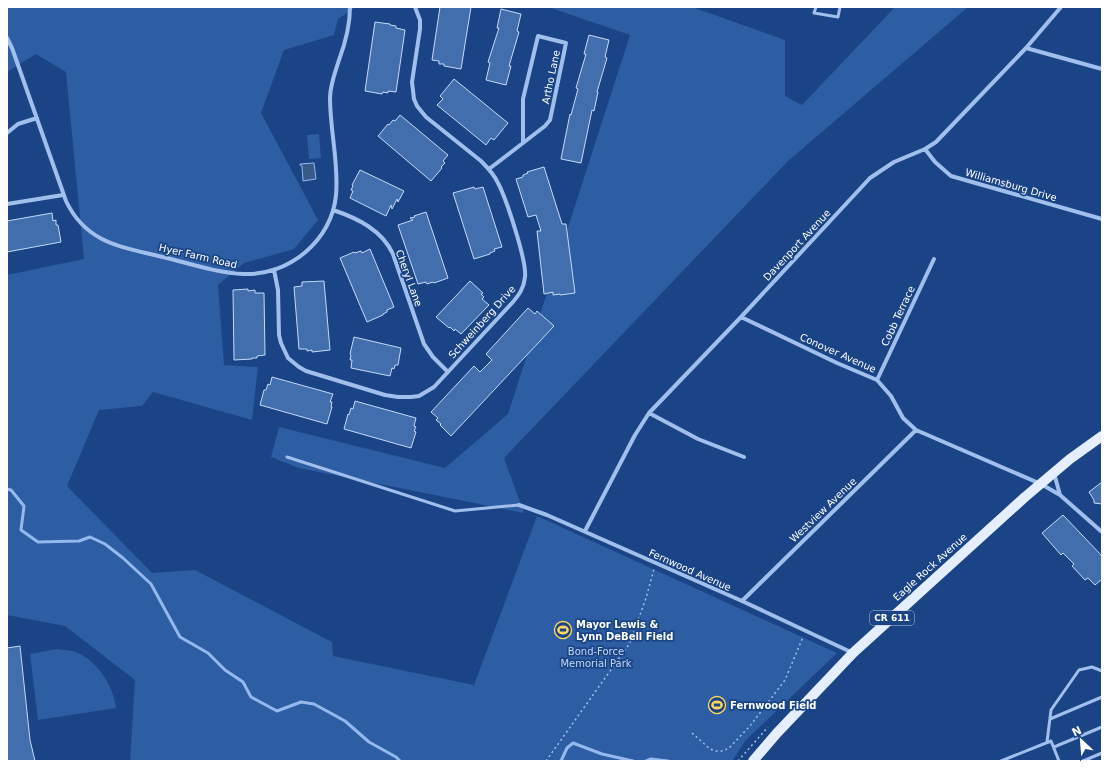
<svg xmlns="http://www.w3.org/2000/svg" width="1109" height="768" viewBox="0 0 1109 768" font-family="'DejaVu Sans',sans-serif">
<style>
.green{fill:#2d5da3}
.water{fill:#395988;stroke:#93b9ee}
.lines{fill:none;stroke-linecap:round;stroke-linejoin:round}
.stream{stroke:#93b9ee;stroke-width:3}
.building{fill:#436eae;stroke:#c5daf9}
.path{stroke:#a0bfec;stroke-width:1.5;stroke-dasharray:2 3;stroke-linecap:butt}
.service{stroke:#a0bfec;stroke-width:3}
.minor{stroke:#a0bfec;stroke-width:4}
.primary{stroke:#e5eeff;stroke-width:10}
.labels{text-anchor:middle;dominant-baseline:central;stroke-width:3.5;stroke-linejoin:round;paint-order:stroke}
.shield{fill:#1a4485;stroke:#bac7da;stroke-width:1}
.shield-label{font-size:9px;font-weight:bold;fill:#fff}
.street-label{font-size:10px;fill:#fff;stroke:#1a4485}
.poi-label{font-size:10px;font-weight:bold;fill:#fff;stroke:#1a4485;text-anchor:start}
.park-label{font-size:10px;fill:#c5daf9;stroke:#1a4485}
</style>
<rect width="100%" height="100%" fill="#1a4485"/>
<path class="green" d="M 7,7 L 356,7 L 338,19 L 334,35 L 284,50 L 261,113 L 318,220 L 294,249 L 244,263 L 218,285 L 224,365 L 258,367 L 252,420 L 153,392 L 142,406 L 99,410 L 67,486 L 152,573 L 195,570 L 332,642 L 333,656 L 474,685 L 537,516 L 837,653 L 746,740 L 732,761 L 130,761 L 135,680 L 65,626 L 7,615 L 7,275 L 84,259 L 66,72 L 36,54 L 7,72 Z
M 548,7 L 692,7 L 785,40 L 785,96 L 802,105 L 895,7 L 968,7 L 788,161 L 504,458 L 524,513 L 299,468 L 271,457 L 279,427 L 445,468 L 508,414 L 630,35 Z
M 319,134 L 321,158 L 309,159 L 307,135 Z
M 56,649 C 63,650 72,650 78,653 C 98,662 114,687 116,708 L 38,720 L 30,654 Z"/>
<path class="water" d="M 314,163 L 316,179 L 303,181 L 302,166 L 300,165 L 300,164 Z"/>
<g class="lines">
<path class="stream" d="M 7,489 L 11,490 L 24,506 L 21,530 L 38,542 L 79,541 L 90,537 L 105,544 L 123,558 L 151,584 L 180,637 L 208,653 L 225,670 L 243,682 L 251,697 L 277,711 L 301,702 L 314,704 L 345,721 L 369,742 L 396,757 L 400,761
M 561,761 L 567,748 L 573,743 L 602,754 L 633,761
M 646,761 L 651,759 L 668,761"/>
</g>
<path class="building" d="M 440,7 L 471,7 L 461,69 L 444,66 L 444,64 L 439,64 L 439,61 L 432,60 Z
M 501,9 L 521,14 L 517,31 L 519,32 L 509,66 L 511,66 L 506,85 L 486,80 L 490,63 L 488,62 L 499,28 L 497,28 Z
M 375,22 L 390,24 L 390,25 L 396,26 L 396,28 L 405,30 L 396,92 L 388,91 L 388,93 L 383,92 L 382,94 L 365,91 Z
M 589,35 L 609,40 L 605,57 L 607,58 L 597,92 L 598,92 L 594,111 L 592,110 L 581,163 L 561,159 L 570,114 L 571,115 L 578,89 L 576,88 L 586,54 L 584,54 Z
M 454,79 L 508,123 L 494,140 L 491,138 L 486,145 L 437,105 L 443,99 L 440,96 Z
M 400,115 L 448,155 L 443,161 L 445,163 L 441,167 L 442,168 L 431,181 L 378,136 L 388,124 L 389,125 L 393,120 L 395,121 Z
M 544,167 L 562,224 L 566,224 L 575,293 L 560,295 L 560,294 L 553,295 L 553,292 L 544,294 L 537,231 L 541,231 L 536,215 L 528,217 L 516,179 L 523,177 L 523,175 L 528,173 L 527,172 Z
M 360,170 L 404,191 L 398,202 L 397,199 L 392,209 L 391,205 L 386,216 L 350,198 L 353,191 L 351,190 L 353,186 L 352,185 Z
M 474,187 L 475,189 L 483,187 L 502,247 L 494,249 L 495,251 L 490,253 L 490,254 L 474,259 L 453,193 Z
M 426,212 L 448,278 L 434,283 L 433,282 L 427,284 L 426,282 L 418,284 L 398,225 L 413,220 L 410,218 L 415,217 L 414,216 Z
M 52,213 L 53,221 L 56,220 L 56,225 L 58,225 L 61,242 L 7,252 L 7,221 Z
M 370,249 L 394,307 L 387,310 L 387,312 L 383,314 L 383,315 L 367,322 L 340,258 L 354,252 L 355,253 L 361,251 L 362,253 Z
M 324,281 L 330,350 L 312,352 L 312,350 L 307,351 L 307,349 L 299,349 L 294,287 L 302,286 L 302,282 Z
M 470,281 L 483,293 L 481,294 L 484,297 L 482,299 L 489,305 L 461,334 L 455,329 L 454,331 L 450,327 L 449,328 L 436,317 Z
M 248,289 L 248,291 L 255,290 L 255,293 L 264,293 L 265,355 L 257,356 L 257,358 L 252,358 L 252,359 L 234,360 L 233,290 Z
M 528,308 L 535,314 L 537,311 L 554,326 L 451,436 L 440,425 L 441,424 L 436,420 L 438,418 L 431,412 L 474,366 L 480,372 L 492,360 L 486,354 Z
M 354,337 L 401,348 L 398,365 L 395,365 L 394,369 L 392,368 L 390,376 L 351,368 L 352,360 L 350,360 L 351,355 L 350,354 Z
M 272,377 L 333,394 L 330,402 L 332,402 L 331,407 L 332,407 L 327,424 L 260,405 L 264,390 L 266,390 L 268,384 L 270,385 Z
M 355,401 L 416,418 L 414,426 L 416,427 L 414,431 L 416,432 L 411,448 L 344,429 L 348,414 L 349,415 L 351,408 L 353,409 Z
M 1102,482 L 1102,504 L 1094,503 L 1094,500 L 1089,492 Z
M 1063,515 L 1102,556 L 1102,579 L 1095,585 L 1088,578 L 1085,580 L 1072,566 L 1074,564 L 1063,553 L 1061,555 L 1042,533 Z
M 20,646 L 30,740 L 35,761 L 7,761 L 7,648 Z"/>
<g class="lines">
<path class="path" d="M 692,733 L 710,749 L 716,751 L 723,751 L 729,748 L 750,726 L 785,680 L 803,637
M 546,761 L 630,643 L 646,598 L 654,569
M 738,761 L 768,727"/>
<path class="service" d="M 816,7 L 814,13 L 838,17 L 840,7
M 287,457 L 455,511 L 519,505
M 1050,719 L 1102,697
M 1047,742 L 1051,710 L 1079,670 L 1092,667 L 1102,671
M 1054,747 L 1102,727
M 1001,761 L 1051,741 L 1059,761
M 1083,761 L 1102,753"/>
<path class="minor" d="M 7,38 L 12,48 L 66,201 C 87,245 124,247 167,258 C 191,264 218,273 244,274 C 288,276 332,241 336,195 C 339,163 330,131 330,98 C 330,85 335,73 339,60 C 345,44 350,24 350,7
M 1026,48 L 1102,69
M 7,133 L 18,124 L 37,118
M 925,149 L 935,162 L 951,176 L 1102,219
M 489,169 L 523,143 L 523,99 L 538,36 L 566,43 L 550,120 L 545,126 L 523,143
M 7,204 L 63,195
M 333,210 C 357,218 382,230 393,254 L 424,344 L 433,357 L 448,372
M 274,270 L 278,290 L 279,335 L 281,343 L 288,358 L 299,367 L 306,371 L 385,395 L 398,397 L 411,397 L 419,396 L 434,387 L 512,303 C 519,295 524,288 525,277 C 527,261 506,198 498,183 C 494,174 488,168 481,161 L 426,117 L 417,106 L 414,99 L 412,82 L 420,29 L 420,20 L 415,7
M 741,317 L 837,363 L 877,380 L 891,396 L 903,418 L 916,430 L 1041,484 L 1060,495 L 1102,532
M 877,380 L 934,259
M 649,413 L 698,439 L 744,457
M 1054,473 L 1060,495
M 519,505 L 547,515 L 742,601 L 853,653
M 585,531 L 635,435 L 649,413 L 741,317 L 870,178 L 894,162 L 925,149 L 936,142 L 1026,48 L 1061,7
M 742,601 L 916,430"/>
<path class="primary" d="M 753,761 L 777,733 L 853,653 L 1025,497 L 1070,459 L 1102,436"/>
</g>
<defs>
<g id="stadium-ring" transform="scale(0.9)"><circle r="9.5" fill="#1a4485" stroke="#fed65c" stroke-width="1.5"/><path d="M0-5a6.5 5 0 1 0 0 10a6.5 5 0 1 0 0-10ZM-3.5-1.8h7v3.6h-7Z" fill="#fed65c"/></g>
</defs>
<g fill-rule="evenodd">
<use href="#stadium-ring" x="563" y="630"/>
<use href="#stadium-ring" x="717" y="705"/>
</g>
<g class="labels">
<rect class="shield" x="870" y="611" width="44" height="14" rx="3"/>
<g class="shield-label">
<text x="892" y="618">CR 611</text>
</g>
<g class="street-label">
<text transform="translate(551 77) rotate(-78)">Artho Lane</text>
<text transform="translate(1011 185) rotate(16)">Williamsburg Drive</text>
<text transform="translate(797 245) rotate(-47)">Davenport Avenue</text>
<text transform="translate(198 256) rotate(13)">Hyer Farm Road</text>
<text transform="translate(409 278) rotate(70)">Cheryl Lane</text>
<text transform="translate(898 316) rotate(-65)">Cobb Terrace</text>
<text transform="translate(482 322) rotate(-48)">Schweinberg Drive</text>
<text transform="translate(838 353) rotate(24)">Conover Avenue</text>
<text transform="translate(823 510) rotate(-44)">Westview Avenue</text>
<text transform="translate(930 567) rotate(-42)">Eagle Rock Avenue</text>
<text transform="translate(690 570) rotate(24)">Fernwood Avenue</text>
</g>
<g class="poi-label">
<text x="576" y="624">Mayor Lewis &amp;<tspan x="576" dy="12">Lynn DeBell Field</tspan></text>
<text x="730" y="705">Fernwood Field</text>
</g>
<g class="park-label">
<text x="596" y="651">Bond-Force<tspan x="596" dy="12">Memorial Park</tspan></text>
</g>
</g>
<rect width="1109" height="768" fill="none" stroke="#ffffff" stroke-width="16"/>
<g transform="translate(1081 740) rotate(334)" stroke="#1a4485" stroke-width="3" paint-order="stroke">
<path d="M0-3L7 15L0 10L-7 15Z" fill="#ffffff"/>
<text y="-6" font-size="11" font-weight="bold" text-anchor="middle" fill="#ffffff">N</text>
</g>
</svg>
